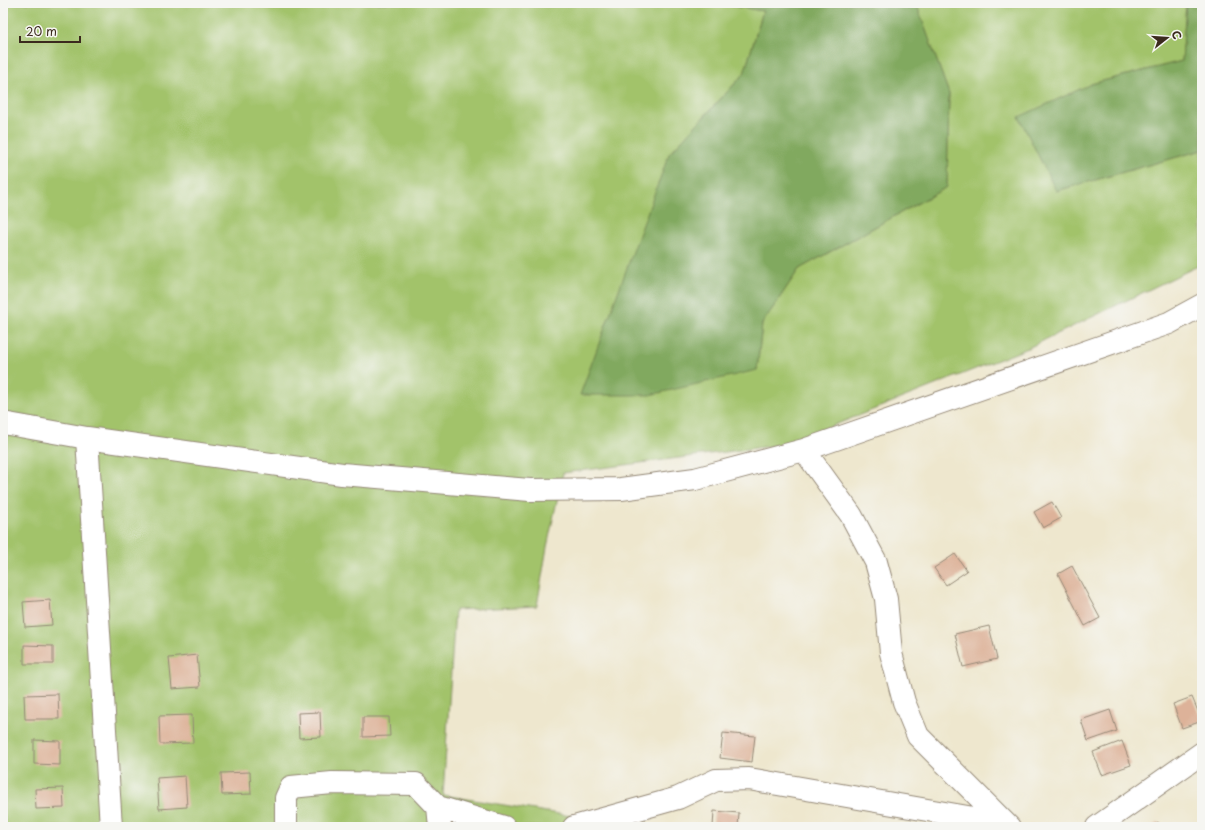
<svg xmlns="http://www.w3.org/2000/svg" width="1205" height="830" viewBox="0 0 1205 830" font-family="'Playpen Sans',sans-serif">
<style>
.green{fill:#a2c36b;stroke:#6e7644}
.forest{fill:#81a95f;stroke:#5e6a3e}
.building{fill:#ddb299}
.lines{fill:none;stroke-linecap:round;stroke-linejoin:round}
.minor-casing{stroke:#948876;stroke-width:24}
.minor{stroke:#fff;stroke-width:22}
</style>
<rect width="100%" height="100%" fill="#f6f6f2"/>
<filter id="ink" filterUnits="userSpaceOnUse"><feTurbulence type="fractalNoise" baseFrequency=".025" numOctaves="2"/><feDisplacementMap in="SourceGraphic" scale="8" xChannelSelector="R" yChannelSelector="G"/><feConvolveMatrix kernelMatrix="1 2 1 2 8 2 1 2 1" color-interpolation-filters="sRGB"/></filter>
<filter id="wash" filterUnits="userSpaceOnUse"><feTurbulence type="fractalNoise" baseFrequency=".012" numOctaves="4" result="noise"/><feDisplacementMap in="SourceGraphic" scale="16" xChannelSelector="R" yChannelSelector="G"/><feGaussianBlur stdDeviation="0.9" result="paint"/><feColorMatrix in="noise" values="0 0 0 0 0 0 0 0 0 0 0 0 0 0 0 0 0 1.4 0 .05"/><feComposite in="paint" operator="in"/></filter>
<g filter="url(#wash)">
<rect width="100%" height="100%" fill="#eee7ce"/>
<path class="green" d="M 3,3 L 715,3 L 763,11 L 744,74 L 669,154 L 757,370 L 762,324 L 799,269 L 947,187 L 949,94 L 916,3 L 1186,3 L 1182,61 L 1091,84 L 1056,191 L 1202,150 L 1202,264 L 1028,348 L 787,444 L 563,473 L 547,547 L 537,606 L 455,610 L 443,795 L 638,827 L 3,827 Z"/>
<path class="forest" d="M 715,3 L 916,3 L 949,94 L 947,187 L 799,269 L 762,324 L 757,370 L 650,395 L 580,395 L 669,154 L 744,74 L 763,11 Z
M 1186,3 L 1202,3 L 1202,150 L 1056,191 L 1019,117 L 1091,84 L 1182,61 Z"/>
<g id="blocks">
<path class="building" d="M 1052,502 L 1061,518 L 1043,528 L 1034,512 Z
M 955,554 L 967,571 L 946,585 L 934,568 Z
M 1072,566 L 1100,618 L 1085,626 L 1058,574 Z
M 50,600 L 52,625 L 25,627 L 23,602 Z
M 989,626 L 997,659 L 963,667 L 955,634 Z
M 24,645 L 53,646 L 53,664 L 24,664 Z
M 197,655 L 200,687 L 172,689 L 169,658 Z
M 58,694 L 59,719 L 25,719 L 24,695 Z
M 1192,697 L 1202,721 L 1182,728 L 1173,704 Z
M 1110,710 L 1117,731 L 1088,741 L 1081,720 Z
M 320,712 L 321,737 L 299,738 L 298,713 Z
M 192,715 L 193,743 L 160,744 L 159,716 Z
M 363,717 L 389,717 L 390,736 L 363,737 Z
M 723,733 L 755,736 L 752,762 L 720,758 Z
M 34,740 L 60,741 L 60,765 L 34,764 Z
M 1122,741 L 1131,765 L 1102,775 L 1093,752 Z
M 250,772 L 251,794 L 222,795 L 221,773 Z
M 185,776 L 187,807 L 159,809 L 157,778 Z
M 63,788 L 64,808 L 36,809 L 35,789 Z
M 714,811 L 739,813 L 738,827 L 713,827 Z
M 1158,822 L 1161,827 L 1152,827 Z"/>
</g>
</g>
<g filter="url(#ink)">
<use href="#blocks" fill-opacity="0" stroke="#948876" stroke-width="1"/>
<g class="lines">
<g class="minor-casing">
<path id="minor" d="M 3,423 L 87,438 L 342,474 L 530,490 L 621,489 L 695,479 L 804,450 L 1169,323 L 1202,305
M 87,438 L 111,827
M 804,450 L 851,515 L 876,562 L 886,599 L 891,653 L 904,702 L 918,736 L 1009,827
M 438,807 L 504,827
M 286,827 L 286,798 L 291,787 L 332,783 L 416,784 L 438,807 L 440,827
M 574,827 L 678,798 L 716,780 L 749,779 L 985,820 L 1001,827
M 1097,827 L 1202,753"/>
</g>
<use href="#minor" class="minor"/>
</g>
</g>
<rect width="1205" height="830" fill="none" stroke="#f6f6f2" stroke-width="16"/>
<g transform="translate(1167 38) rotate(73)" stroke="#f6f6f2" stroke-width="3" paint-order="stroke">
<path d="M0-3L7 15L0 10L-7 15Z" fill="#3b2a1e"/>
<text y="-6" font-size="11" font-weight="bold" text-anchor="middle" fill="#3b2a1e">С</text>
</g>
<path d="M20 36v6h60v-6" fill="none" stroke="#3b2a1e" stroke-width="2"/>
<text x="26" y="36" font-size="12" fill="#3b2a1e" stroke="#f6f6f2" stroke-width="3" paint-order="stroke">20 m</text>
</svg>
